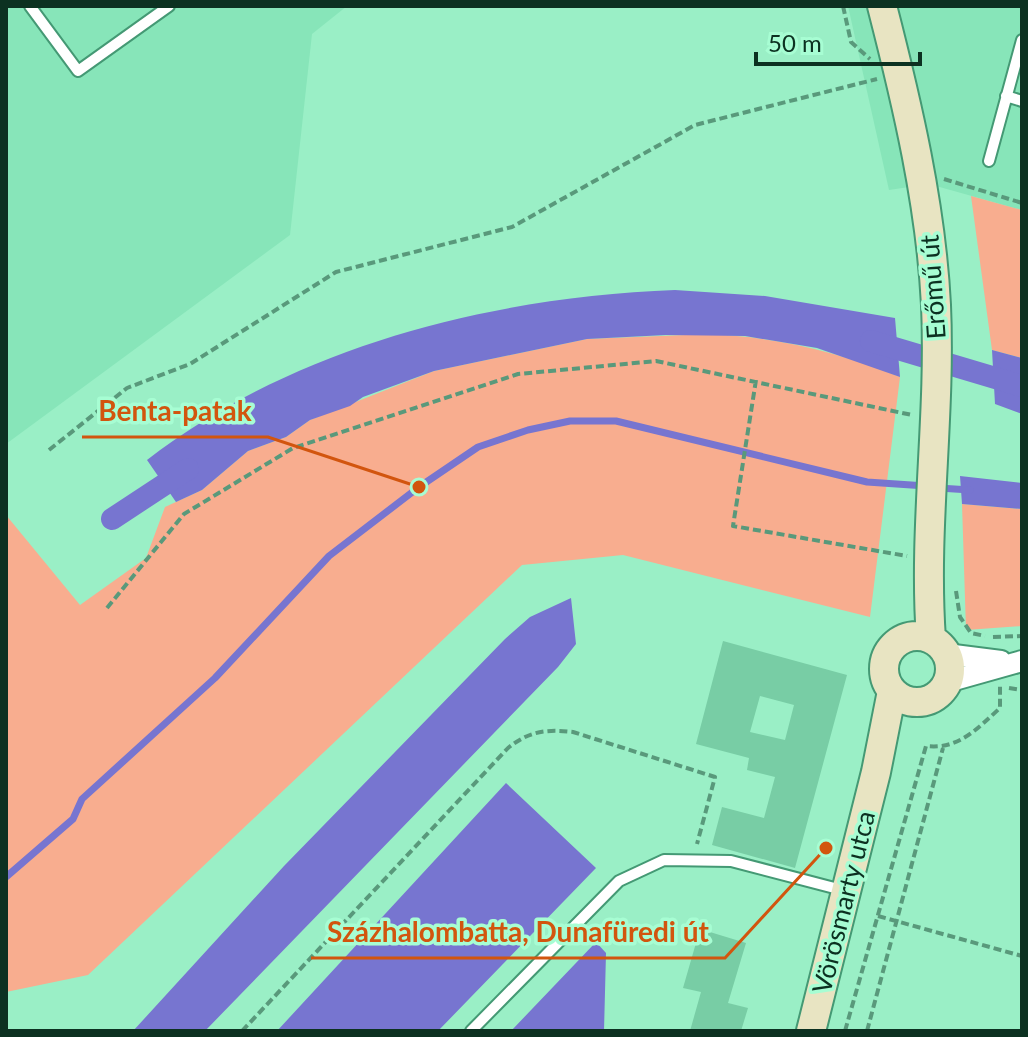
<svg xmlns="http://www.w3.org/2000/svg" width="1028" height="1037" viewBox="0 0 1028 1037" font-family="Lato,sans-serif">
<style>
.built{fill:#87e5b9}
.green{fill:#f8ad8f}
.water{fill:#7775d0}
.lines{fill:none;stroke-linecap:round;stroke-linejoin:round}
.stream{stroke:#7775d0;stroke-width:7}
.canal{stroke:#7775d0;stroke-width:22}
.building{fill:#78cda5;fill-rule:evenodd}
.lane-casing{stroke:#449974;stroke-width:14}
.street-casing{stroke:#449974;stroke-width:24}
.secondary-casing{stroke:#449974;stroke-width:32}
.path{stroke:#59997b;stroke-width:4;stroke-dasharray:8 4;stroke-linecap:butt}
.lane{stroke:#fff;stroke-width:10}
.street{stroke:#fff;stroke-width:20}
.secondary{stroke:#e8e4c2;stroke-width:28}
.labels{text-anchor:middle;dominant-baseline:central;stroke-width:7;stroke-linejoin:round;paint-order:stroke}
.street-label{font-size:26px;fill:#0c3121;stroke:#a7fdd3}
.leader{fill:none;stroke:#d2550e;stroke-width:3}
.callout-dot{fill:#d2550e;stroke:#a7fdd3;stroke-width:3}
.callout-label{font-size:28px;text-anchor:middle;font-weight:bold;fill:#d2550e;stroke:#a7fdd3;stroke-width:7;stroke-linejoin:round;paint-order:stroke}
</style>
<rect width="100%" height="100%" fill="#9aefc6"/>
<path class="built" d="M 6,6 L 347,6 L 312,34 L 290,235 L 6,444 Z
M 848,6 L 1022,6 L 1022,210 L 929,184 L 889,190 Z"/>
<path class="green" d="M 971,196 L 1022,210 L 1022,358 L 992,350 Z
M 709,334 C 775,337 838,351 900,377 L 870,617 L 623,555 L 522,565 L 88,975 L 6,992 L 6,515 L 80,605 L 146,558 L 165,507 L 202,490 L 248,451 L 286,437 L 310,420 L 434,371 L 587,339 Z
M 962,504 L 1022,509 L 1022,626 L 966,630 Z"/>
<path class="water" d="M 675,290 L 765,296 L 895,318 L 900,377 L 817,348 L 745,336 L 666,335 L 587,339 L 434,371 L 363,397 L 350,406 L 310,420 L 286,437 L 248,451 L 202,490 L 176,502 L 147,460 C 294,346 492,297 675,290 Z
M 992,350 L 1022,358 L 1022,414 L 995,404 Z
M 960,476 L 1022,483 L 1022,509 L 962,504 Z
M 571,598 L 576,644 L 558,667 L 205,1031 L 133,1031 L 284,866 L 505,639 L 530,617 Z
M 506,783 L 596,868 L 438,1031 L 277,1031 Z
M 596,942 L 606,953 L 604,1031 L 511,1031 Z"/>
<g class="lines">
<path class="stream" d="M 939,488 L 970,490
M 6,877 L 73,819 L 82,799 L 215,678 L 329,556 L 419,487 L 478,447 L 528,430 L 570,421 L 616,421 L 867,482 L 926,486"/>
<path class="canal" d="M 871,341 L 1022,386
M 112,519 L 188,469"/>
</g>
<path class="building" d="M 723,641 L 847,675 L 795,868 L 712,845 L 722,807 L 764,818 L 775,777 L 747,770 L 749,758 L 696,744 ZM 760,696 L 794,705 L 785,740 L 750,732 Z
M 700,929 L 746,943 L 728,1003 L 748,1008 L 741,1031 L 690,1031 L 701,992 L 683,988 Z"/>
<g class="lines">
<g class="lane-casing">
<path id="lane" d="M 30,6 L 78,71 L 169,6
M 1006,96 L 1022,101
M 989,161 L 1022,40
M 471,1031 L 619,881 L 664,860 L 731,861 L 846,891"/>
</g>
<g class="street-casing">
<path id="street" d="M 946,654 L 1001,661
M 947,682 L 1022,661"/>
</g>
<g class="secondary-casing">
<path id="secondary" d="M 882,6 C 907,103 931,205 936,305 C 941,417 923,528 931,639
M884 669a33 33 0 1 1 66 0a33 33 0 1 1-66 0Z
M 811,1031 L 876,772 L 892,691"/>
</g>
<path class="path" d="M 843,6 L 851,42 L 870,59
M 944,179 L 1022,203
M 756,380 L 733,526 L 907,556
M 49,450 L 127,388 L 190,364 L 336,272 L 512,227 L 695,125 L 877,79
M 956,591 L 960,617 L 971,633 L 985,636
M 107,608 L 184,514 L 293,448 L 518,374 L 656,361 L 912,415
M 993,637 L 1022,636
M 1009,688 L 1022,690
M 878,916 L 1022,956
M 242,1031 L 508,748 C 529,731 546,729 573,732 L 715,777 L 697,844
M 845,1031 L 926,746 C 958,750 977,729 1000,708 L 1000,686
M 867,1031 L 943,748"/>
<use href="#lane" class="lane"/>
<use href="#street" class="street"/>
<use href="#secondary" class="secondary"/>
</g>
<g class="labels">
<g class="street-label">
<text transform="translate(932 287) rotate(-94)">Erőmű út</text>
<text transform="translate(843 902) rotate(-76)">Vörösmarty utca</text>
</g>
</g>
<path class="leader" d="M419 487L268 437H82M826 848L725 958H311"/>
<g class="callout-dot">
<circle cx="419" cy="487" r="8"/>
<circle cx="826" cy="848" r="8"/>
</g>
<g class="callout-label">
<text x="175" y="421">Benta-patak</text>
<text x="518" y="942">Százhalombatta, Dunafüredi út</text>
</g>
<rect width="1028" height="1037" fill="none" stroke="#0c3121" stroke-width="16"/>
<path d="M756 52v12h164v-12" fill="none" stroke="#0c3121" stroke-width="4"/>
<text x="768" y="52" font-size="24" fill="#0c3121" stroke="#a7fdd3" stroke-width="6" paint-order="stroke">50 m</text>
</svg>
